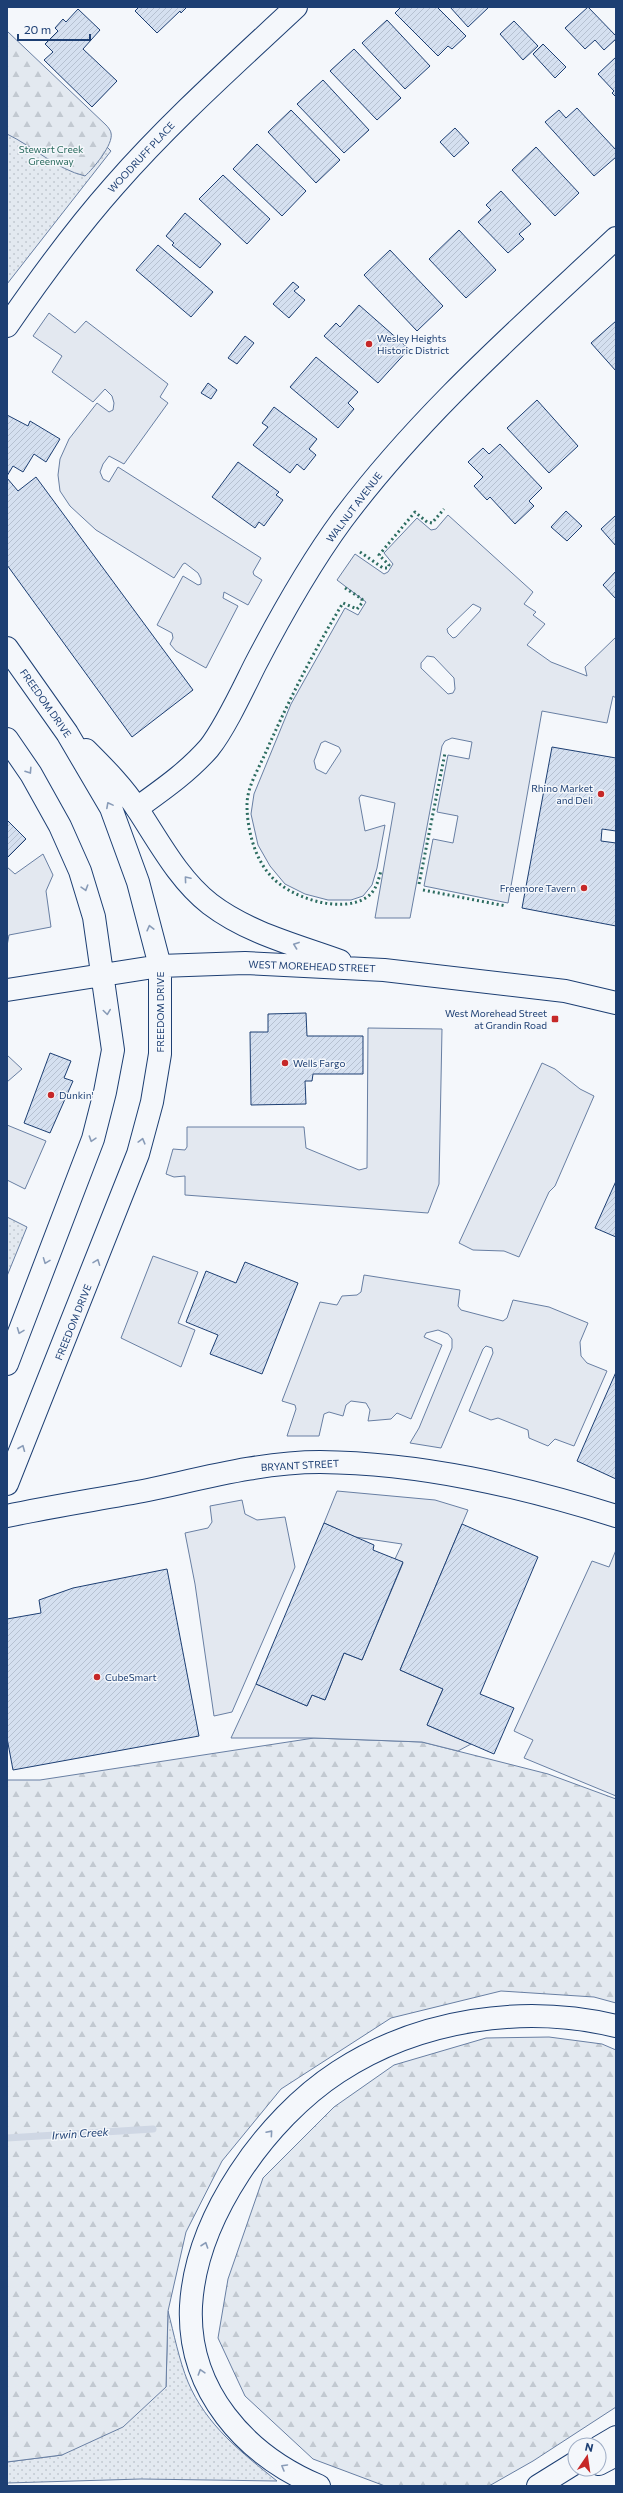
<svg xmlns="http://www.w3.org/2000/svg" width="623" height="2493" viewBox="0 0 623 2493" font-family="Commissioner,sans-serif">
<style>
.grass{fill:url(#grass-dots);stroke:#687fa3}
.forest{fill:url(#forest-firs);stroke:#687fa3}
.parking{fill:#e3e8f0;stroke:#687fa3;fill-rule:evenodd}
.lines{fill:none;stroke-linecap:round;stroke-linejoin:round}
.stream{stroke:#cfd7e4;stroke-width:7}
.building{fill:url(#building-hatch);stroke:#1d3f73}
.street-casing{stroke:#1d3f73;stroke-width:24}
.primary-casing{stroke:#1d3f73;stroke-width:24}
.highway-casing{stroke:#1d3f73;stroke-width:24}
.street{stroke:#f4f7fb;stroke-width:22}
.primary{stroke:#f4f7fb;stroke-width:22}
.highway{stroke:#f4f7fb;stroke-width:22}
.hedge{stroke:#2c6c60;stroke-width:3;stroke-dasharray:2 3;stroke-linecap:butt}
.oneway{stroke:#889bb7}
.poi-dot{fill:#c62828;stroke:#f4f7fb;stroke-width:1.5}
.labels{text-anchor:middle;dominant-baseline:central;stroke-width:3;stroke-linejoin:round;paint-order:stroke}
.park-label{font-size:10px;fill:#2c6c60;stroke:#f4f7fb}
.street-label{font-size:10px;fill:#1d3f73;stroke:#f4f7fb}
.poi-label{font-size:10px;fill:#1d3f73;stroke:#f4f7fb;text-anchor:start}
.water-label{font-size:11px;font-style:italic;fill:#1d3f73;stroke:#f4f7fb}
</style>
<defs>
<pattern id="grass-dots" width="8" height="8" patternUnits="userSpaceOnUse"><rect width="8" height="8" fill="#e3e9f0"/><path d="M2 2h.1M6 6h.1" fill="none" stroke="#c2c9d1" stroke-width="1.8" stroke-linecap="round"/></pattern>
<pattern id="forest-firs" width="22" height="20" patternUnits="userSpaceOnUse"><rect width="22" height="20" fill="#e3e9f0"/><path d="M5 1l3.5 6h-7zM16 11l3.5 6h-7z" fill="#c2c9d1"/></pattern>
<pattern id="building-hatch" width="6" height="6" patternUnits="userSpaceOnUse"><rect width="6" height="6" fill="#d5e0f0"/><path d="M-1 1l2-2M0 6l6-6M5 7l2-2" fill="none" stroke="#b6c1d1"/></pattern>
</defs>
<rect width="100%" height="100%" fill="#f4f7fb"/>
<path class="grass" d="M 7,48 L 111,151 L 7,284 Z
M 7,1217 L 27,1227 L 7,1276 Z
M 168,2311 C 174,2334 179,2360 188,2382 C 206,2425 242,2453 277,2481 L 141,2479 L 7,2483 L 7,2462 L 62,2455 L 166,2387 Z"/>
<path class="forest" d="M 7,31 L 106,125 C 108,127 111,131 111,133 C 114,144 93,169 85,176 C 56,169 34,147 7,134 Z
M 314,1738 L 422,1742 L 548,1774 L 616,1799 L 616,2003 L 594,1997 L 501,1991 L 391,2018 L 281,2089 L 222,2161 L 186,2232 L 168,2311 L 166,2387 L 123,2427 L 62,2455 L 7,2462 L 7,1780 L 40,1780 Z
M 549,2037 L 602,2044 L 616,2050 L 616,2407 L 533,2461 L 489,2486 L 385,2486 L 313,2459 L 245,2396 L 218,2338 L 228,2279 L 263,2178 L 334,2107 L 394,2065 L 486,2038 Z"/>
<path class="parking" d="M 49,313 L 75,333 L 86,321 L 168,384 L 160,397 L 168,403 L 124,464 L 109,456 L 103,464 L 100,472 L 103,479 L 109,482 L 118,467 L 261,558 L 253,572 L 254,575 L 262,580 L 248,605 L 224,592 L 223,598 L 238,606 L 206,668 L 176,651 L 170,644 L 173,638 L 172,633 L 157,625 L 183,576 L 198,585 L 201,584 L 201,579 L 198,573 L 185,563 L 183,564 L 174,578 L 96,530 L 70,506 L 60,491 L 58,475 L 60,459 L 69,439 L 97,403 L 109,412 L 113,410 L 114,403 L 112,396 L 105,389 L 93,402 L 52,372 L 62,356 L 33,336 Z
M 448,515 L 533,592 L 524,604 L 536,612 L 533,615 L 545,624 L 527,645 L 551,662 L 587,676 L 585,667 L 616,637 L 616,698 L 613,696 L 607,723 L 542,711 L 508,903 L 424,886 L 433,839 L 453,843 L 458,816 L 437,812 L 448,755 L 469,759 L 472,742 L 452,738 L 445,741 L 442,746 L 410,918 L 375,918 L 395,803 L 361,795 L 359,798 L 365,831 L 385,825 L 377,868 L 372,885 L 363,896 L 351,900 L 328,900 L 305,894 L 285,884 L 270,866 L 258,845 L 251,814 L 254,794 L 291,704 L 345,608 L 358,615 L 366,602 L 337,580 L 355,554 L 384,574 L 388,572 L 393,564 L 384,553 L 417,518 L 431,530 L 436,529 ZM 473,604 L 481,608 L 480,611 L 456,637 L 453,638 L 448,633 L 447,629 ZM 427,656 L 434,657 L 454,678 L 455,689 L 453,693 L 448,694 L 421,668 L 421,663 ZM 325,741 L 339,747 L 341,751 L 326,774 L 316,769 L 314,761 L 321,743 Z
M 43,854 L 53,875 L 46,891 L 51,927 L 9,935 L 7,946 L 7,867 L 15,874 Z
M 368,1028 L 442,1029 L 439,1184 L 428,1213 L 185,1195 L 185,1176 L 174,1177 L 166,1174 L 173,1149 L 185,1150 L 187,1147 L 187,1127 L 304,1127 L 306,1148 L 359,1170 L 367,1168 Z
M 7,1055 L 22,1069 L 7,1082 Z
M 542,1063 L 555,1069 L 580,1089 L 594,1096 L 555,1186 L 549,1192 L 519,1257 L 504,1251 L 473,1250 L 459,1243 Z
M 7,1125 L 46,1141 L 25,1189 L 7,1180 Z
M 153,1256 L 198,1272 L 178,1323 L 195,1330 L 181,1367 L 121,1338 Z
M 364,1275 L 460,1290 L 458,1306 L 461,1310 L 503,1321 L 507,1318 L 513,1300 L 549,1307 L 588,1323 L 580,1342 L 581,1356 L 587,1363 L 607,1371 L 574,1446 L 555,1439 L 548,1446 L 529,1438 L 528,1430 L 498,1418 L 491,1420 L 469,1411 L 493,1353 L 492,1348 L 486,1346 L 483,1349 L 441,1448 L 410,1443 L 419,1428 L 452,1348 L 452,1339 L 448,1334 L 438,1330 L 426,1333 L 424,1337 L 442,1345 L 411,1419 L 397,1413 L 391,1419 L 368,1421 L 370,1410 L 366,1403 L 351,1401 L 346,1405 L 343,1416 L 329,1412 L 324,1414 L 319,1436 L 287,1436 L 296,1409 L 295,1405 L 282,1401 L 320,1302 L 337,1305 L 342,1296 L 357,1295 L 361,1292 Z
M 337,1491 L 435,1500 L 468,1510 L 400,1670 L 443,1689 L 427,1725 L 471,1744 L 458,1751 L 422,1742 L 314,1738 L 231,1738 L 256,1684 L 307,1706 L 312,1695 L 325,1700 L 344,1653 L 362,1660 L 403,1563 L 395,1559 L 402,1544 L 355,1537 L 324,1523 Z
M 242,1500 L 245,1514 L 257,1520 L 285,1517 L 295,1567 L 232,1712 L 214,1716 L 195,1584 L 185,1533 L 208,1528 L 212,1522 L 210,1506 Z
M 616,1550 L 616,1796 L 524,1758 L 533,1740 L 514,1731 L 592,1561 L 609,1567 Z"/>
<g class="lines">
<path class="stream" d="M 7,2138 L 153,2129"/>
</g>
<path class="building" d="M 139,7 L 187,7 L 181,13 L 180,11 L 157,33 L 135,11 Z
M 401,7 L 437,7 L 466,36 L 452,49 L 448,46 L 438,56 L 395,13 Z
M 450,7 L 489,7 L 468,27 Z
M 588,7 L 616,36 L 616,39 L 604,50 L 595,40 L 585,49 L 565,28 Z
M 78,9 L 100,30 L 83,49 L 117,81 L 92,107 L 44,60 L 53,52 L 45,44 L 58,31 L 55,28 L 63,19 L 66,22 Z
M 387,20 L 430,66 L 405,89 L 362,43 Z
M 514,21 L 538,46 L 523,60 L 500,34 Z
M 543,44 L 566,67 L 555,78 L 533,54 Z
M 354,49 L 401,98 L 377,120 L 330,71 Z
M 616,57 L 616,97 L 612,93 L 614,91 L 598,74 Z
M 323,80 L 369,130 L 344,153 L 297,104 Z
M 577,108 L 616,150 L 616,157 L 594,176 L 545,122 L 559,110 L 566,118 Z
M 291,110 L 340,160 L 316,183 L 268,132 Z
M 455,128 L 469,143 L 454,157 L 440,142 Z
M 257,144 L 306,191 L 282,216 L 233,169 Z
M 536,147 L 579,193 L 555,216 L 512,170 Z
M 223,175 L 270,219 L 247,244 L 199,199 Z
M 501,191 L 531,224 L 519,234 L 524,239 L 508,253 L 478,222 L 491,210 L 486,205 Z
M 185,213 L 221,244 L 200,268 L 172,245 L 174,243 L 166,236 Z
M 459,230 L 496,270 L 466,298 L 429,259 Z
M 158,245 L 213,292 L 191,317 L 136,270 Z
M 390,250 L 443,306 L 417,331 L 364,275 Z
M 293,282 L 299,287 L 294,291 L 305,300 L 289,318 L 273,304 Z
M 359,305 L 409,349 L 378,383 L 324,336 L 336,323 L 340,327 Z
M 616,321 L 616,371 L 591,343 Z
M 245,336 L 254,343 L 237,364 L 228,358 Z
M 316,357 L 358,392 L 348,403 L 354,409 L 338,428 L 290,387 Z
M 208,383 L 217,390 L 211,399 L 201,393 Z
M 537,400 L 578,446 L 549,473 L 507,428 Z
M 274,407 L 317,439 L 309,449 L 316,455 L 304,470 L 297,464 L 290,473 L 253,445 L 268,427 L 262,423 Z
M 7,415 L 28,426 L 30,421 L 60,439 L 46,462 L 34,454 L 23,472 L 13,466 L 7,476 Z
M 500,444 L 542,488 L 529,501 L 534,506 L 515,524 L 490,497 L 487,500 L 474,486 L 483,477 L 468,462 L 483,448 L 489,454 Z
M 238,462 L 279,492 L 276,495 L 283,500 L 264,526 L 259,522 L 255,528 L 212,497 Z
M 36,477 L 193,690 L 132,737 L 7,565 L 7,478 L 18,491 Z
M 566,511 L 582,526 L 567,541 L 551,527 Z
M 615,516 L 616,518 L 616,546 L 601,529 Z
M 616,571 L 616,599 L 603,585 Z
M 552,747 L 616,758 L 616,831 L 602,829 L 601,841 L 616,843 L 616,926 L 522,908 Z
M 7,820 L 26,839 L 7,858 Z
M 306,1013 L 307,1036 L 363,1036 L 363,1074 L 313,1074 L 312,1081 L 305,1081 L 306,1104 L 251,1105 L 250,1032 L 268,1032 L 268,1014 Z
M 50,1053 L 71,1061 L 64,1078 L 73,1081 L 50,1133 L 24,1123 Z
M 616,1181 L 616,1237 L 595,1228 Z
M 245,1262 L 298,1283 L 262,1374 L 210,1354 L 218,1335 L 186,1322 L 206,1271 L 236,1283 Z
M 616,1372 L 616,1479 L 577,1461 Z
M 324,1523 L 374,1545 L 373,1550 L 403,1562 L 362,1660 L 344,1653 L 325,1700 L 312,1695 L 307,1706 L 256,1684 Z
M 462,1524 L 538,1557 L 480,1694 L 514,1708 L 494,1754 L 427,1725 L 443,1689 L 400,1670 Z
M 167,1569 L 199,1736 L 13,1770 L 7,1738 L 7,1619 L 41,1613 L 39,1600 L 73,1588 Z"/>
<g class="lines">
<g class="street-casing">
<path id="street" d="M 7,326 C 40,278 75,230 114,186 C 170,122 234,65 296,7
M 137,808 C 162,790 188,772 209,748 C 225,728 243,689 255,665 C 281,615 309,565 342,520 C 421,414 520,328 616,238
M 7,1516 C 54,1506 101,1499 148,1490 C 204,1478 262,1462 320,1462 C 421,1463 520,1486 616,1516"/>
</g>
<g class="primary-casing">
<path id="primary" d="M 7,648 L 67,733 L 111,808 L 138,882 L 160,966 L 160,1054 L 152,1102 L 138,1154 L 7,1484
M 7,739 L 31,774 L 60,826 L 80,871 L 94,917 L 113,1050 L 105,1092 L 93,1139 L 7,1364
M 86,750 C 105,769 123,787 138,810 C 159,842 179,880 210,904 C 248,933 296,945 340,961
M 7,990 L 160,966 L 245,963 L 384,970 L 565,991 L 616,1003"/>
</g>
<g class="highway-casing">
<path id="highway" d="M 599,2447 L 616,2437
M 599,2464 L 616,2455
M 319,2486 C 245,2455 187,2390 191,2306 C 196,2217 266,2119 338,2072 C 419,2019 523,2004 616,2026
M 538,2486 L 575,2463"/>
</g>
<use href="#street" class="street"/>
<use href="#primary" class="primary"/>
<use href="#highway" class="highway"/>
<path class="hedge" d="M 360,552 L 383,568 L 388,568 L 389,565 L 379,555 L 415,512 L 427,522 L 432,523 L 444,509
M 345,588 L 362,599 L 362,603 L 357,609 L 343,603 C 313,652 288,702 265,754 C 258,770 247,787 247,805 C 247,828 254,857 270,875 C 288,897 341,915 367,897 C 376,891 378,881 381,871
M 419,884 L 445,753
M 423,890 L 506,906"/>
</g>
<defs><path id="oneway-chevron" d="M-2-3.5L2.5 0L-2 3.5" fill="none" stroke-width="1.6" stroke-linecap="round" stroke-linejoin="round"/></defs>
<g class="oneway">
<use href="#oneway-chevron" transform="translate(29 771) rotate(57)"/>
<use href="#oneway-chevron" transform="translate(109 805) rotate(-118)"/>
<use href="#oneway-chevron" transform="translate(187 879) rotate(-130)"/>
<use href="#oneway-chevron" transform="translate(85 888) rotate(73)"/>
<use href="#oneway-chevron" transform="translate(150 928) rotate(-104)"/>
<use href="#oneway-chevron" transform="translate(296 945) rotate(-160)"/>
<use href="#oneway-chevron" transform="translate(107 1012) rotate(82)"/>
<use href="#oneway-chevron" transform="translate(92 1139) rotate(108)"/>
<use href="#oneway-chevron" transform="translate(142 1141) rotate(-75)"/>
<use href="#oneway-chevron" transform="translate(46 1261) rotate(111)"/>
<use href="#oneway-chevron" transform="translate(97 1262) rotate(-69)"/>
<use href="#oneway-chevron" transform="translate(20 1331) rotate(111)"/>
<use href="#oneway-chevron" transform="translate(22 1448) rotate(-68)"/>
<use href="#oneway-chevron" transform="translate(270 2133) rotate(-49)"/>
<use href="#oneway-chevron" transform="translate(205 2245) rotate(-71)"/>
<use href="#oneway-chevron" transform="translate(201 2372) rotate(-107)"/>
<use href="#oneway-chevron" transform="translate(284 2467) rotate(-150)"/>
</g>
<g class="poi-dot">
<circle cx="369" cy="344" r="4"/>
<circle cx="601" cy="794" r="4"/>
<circle cx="584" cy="888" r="4"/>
<rect x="551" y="1015" width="8" height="8" rx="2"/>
<circle cx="285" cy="1063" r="4"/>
<circle cx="51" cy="1095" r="4"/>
<circle cx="97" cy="1677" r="4"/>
</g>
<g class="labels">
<g class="park-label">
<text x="51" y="149">Stewart Creek<tspan x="51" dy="12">Greenway</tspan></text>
</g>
<g class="street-label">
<text transform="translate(141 157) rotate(-47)">WOODRUFF PLACE</text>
<text transform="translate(354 507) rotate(-53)">WALNUT AVENUE</text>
<text transform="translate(46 703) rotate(55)">FREEDOM DRIVE</text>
<text transform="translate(312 966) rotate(2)">WEST MOREHEAD STREET</text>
<text transform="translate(160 1012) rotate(-90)">FREEDOM DRIVE</text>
<text transform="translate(73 1322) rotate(-68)">FREEDOM DRIVE</text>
<text transform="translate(300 1465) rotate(-3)">BRYANT STREET</text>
</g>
<g class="poi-label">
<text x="377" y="338">Wesley Heights<tspan x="377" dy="12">Historic District</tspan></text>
<text x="593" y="788" text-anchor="end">Rhino Market<tspan x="593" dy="12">and Deli</tspan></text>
<text x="576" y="888" text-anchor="end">Freemore Tavern</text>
<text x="547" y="1013" text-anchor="end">West Morehead Street<tspan x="547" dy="12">at Grandin Road</tspan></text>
<text x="293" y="1063">Wells Fargo</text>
<text x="59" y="1095">Dunkin'</text>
<text x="105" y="1677">CubeSmart</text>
</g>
<g class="water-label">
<text transform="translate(80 2133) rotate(-4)">Irwin Creek</text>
</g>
</g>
<rect width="623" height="2493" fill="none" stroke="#1d3f73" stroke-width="16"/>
<g transform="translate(587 2457) rotate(13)"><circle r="19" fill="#f4f7fb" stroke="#9eadc5"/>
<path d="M0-3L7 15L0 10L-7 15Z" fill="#c62828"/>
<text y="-6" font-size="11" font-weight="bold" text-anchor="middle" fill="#1d3f73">N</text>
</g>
<path d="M18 34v6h72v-6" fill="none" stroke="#1d3f73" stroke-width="2"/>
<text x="24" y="34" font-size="12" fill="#1d3f73" stroke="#f4f7fb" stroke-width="3" paint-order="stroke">20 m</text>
</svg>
